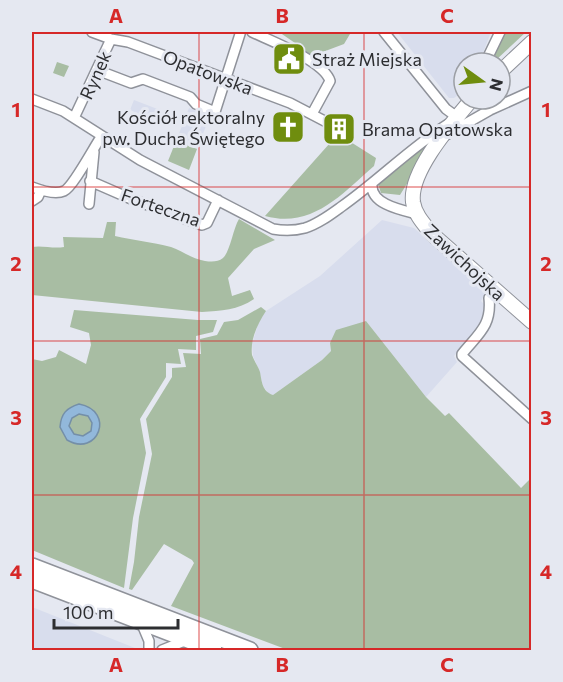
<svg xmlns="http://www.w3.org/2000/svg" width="563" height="682" viewBox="0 0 563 682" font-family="Commissioner,sans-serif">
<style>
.built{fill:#d8dded}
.green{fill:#a8bda3}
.water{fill:#92b8db;stroke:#748fa8;stroke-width:1.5;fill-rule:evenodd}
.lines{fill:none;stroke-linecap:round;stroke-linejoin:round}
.street-casing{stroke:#8f929a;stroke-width:12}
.secondary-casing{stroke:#8f929a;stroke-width:16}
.primary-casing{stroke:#8f929a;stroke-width:18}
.street{stroke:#fff;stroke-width:9}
.secondary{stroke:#fff;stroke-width:14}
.primary{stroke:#fff;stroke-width:15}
.grid{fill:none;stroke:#d62828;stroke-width:1.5;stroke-opacity:0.55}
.labels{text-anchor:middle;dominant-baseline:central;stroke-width:6;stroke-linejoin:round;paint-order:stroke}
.poi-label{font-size:18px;fill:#2d2e31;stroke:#e5e8f1;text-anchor:start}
.street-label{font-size:18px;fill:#2d2e31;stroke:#e5e8f1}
.neatline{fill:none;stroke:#d62828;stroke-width:2}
.grid-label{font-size:20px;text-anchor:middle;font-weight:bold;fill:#d62828}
</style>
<rect width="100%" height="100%" fill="#e5e8f1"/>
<path class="built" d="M 397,32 L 491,32 L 479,63 L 464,63 L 464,91 L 454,98 L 449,98 Z
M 134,100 L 160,110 L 156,121 L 130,110 Z
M 189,108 L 210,116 L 197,149 L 176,141 Z
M 382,220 L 414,228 L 486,291 L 481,301 L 486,306 L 485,320 L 454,356 L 457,362 L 426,397 L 366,321 L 330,343 L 331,351 L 322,360 L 273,395 L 268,393 L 263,386 L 259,370 L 253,356 L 252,344 L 259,321 L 266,311 L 320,276 Z
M 32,607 L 135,648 L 134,650 L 32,650 Z"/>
<path class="green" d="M 279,32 L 345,32 L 350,34 L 344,44 L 320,53 L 314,59 L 293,47 L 295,43 Z
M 506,32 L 526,32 L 496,60 L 493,57 Z
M 57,62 L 69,66 L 64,77 L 53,73 Z
M 338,134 L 376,158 L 374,166 C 342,194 312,229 265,216 Z
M 176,141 L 197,149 L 189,170 L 168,161 Z
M 426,145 L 429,148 L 400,195 L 381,193 L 378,184 Z
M 239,219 L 275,240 L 254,249 L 228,278 L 232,296 L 250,290 L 254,299 C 238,310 221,311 202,312 L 32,295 L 32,247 C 42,245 53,249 64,247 L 63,237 L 103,238 L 107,222 L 116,222 L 115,236 C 133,240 152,242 171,247 C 183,251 192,259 205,261 C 212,262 218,262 223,258 C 230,252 233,229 239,219 Z
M 261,307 L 266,311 C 258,323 250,339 252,355 C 254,361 258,366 260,372 C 262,382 262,391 273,395 L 322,360 L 331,351 L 330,343 L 336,330 L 366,321 L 426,397 L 445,416 L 449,413 L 521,488 L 531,478 L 531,650 L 288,650 L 171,606 L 194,563 L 192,560 L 164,544 L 132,590 L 129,589 L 134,562 L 139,517 L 152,454 L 146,419 L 172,377 L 172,368 L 186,367 L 183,353 L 201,354 L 200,339 L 217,335 L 224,322 L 238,320 Z
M 74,310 L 198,320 L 217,320 L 213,332 L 196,336 L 196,350 L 178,349 L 181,364 L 166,363 L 166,377 L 140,419 L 146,453 L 133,518 L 124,588 L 32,550 L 32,359 L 42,361 L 56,357 L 59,350 L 86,364 L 91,345 L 89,333 L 70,327 Z"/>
<path class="water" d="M 79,404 C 116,411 98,458 67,440 L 60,427 C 61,414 66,408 79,404 ZM 79,414 L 88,416 L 92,423 L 91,431 L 83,436 L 74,434 L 69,426 L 72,418 Z"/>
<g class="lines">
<g class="street-casing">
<path id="street" d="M 92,32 L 111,39 L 128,42 L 290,103 L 336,127
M 252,32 C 271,41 324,61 330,81 L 312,114
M 384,32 L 446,109 L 457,117
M 485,63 L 500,32
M 97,70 L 131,83 L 143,79 L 190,97 L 196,104 L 215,112 L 240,34
M 32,99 L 63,111 L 140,160 L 273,229 C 284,231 294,231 305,228 C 318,224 330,215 341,207 C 378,181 410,148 448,124
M 74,118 L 111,39
M 446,135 L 490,110 L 532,91
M 90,181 L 129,198 L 202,225 L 207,223 L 218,200
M 372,184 C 370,204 401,210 417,214
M 32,187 C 40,190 55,195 64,191 C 73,187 94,147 101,137
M 32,201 L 38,197 L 41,190
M 89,204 L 94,152
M 497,291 L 489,298 C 492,326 478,334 462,354 L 462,356 L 532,419
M 141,622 L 149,641 L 149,650
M 162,650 L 187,640"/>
</g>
<g class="secondary-casing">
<path id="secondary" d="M 500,72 L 532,42
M 472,99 C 453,122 409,171 413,202 C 415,215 424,224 432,234 L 532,322"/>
</g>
<g class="primary-casing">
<path id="primary" d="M 32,566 L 250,650
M 32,580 L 214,650"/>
</g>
<use href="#street" class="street"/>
<use href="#secondary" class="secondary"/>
<use href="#primary" class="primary"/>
</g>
<path class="grid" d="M 199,32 L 199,650M 364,32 L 364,650M 32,187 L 532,187M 32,341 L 532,341M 32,495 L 532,495"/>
<defs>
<g id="civic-square" transform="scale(1.725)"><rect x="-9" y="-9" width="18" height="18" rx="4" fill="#6f8d0e" stroke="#e5e8f1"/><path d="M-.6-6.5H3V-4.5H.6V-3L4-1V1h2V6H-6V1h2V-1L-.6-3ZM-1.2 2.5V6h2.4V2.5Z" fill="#fff"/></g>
<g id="church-square" transform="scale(1.725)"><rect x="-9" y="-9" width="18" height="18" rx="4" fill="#6f8d0e" stroke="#e5e8f1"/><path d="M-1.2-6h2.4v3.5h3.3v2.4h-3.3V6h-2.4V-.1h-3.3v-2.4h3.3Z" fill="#fff"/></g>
<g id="building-square" transform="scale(1.725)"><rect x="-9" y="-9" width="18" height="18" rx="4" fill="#6f8d0e" stroke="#e5e8f1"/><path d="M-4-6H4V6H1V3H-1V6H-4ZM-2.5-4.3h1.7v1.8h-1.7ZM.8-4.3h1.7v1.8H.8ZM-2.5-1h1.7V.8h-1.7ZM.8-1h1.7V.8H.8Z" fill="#fff"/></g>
</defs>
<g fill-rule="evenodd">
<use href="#civic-square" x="289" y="59"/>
<use href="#church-square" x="288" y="127"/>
<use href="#building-square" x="339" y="129"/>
</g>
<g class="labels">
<g class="poi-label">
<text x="312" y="59">Straż Miejska</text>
<text x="265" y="117" text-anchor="end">Kościół rektoralny<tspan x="265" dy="21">pw. Ducha Świętego</tspan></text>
<text x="362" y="129">Brama Opatowska</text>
</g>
<g class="street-label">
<text transform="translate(208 72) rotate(21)">Opatowska</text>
<text transform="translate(95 75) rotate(-66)">Rynek</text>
<text transform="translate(161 207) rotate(19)">Forteczna</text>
<text transform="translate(465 262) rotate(43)">Zawichojska</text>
</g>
</g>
<rect width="563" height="682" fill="none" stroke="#e5e8f1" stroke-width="66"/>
<g transform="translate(482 81) rotate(105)"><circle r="28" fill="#e5e8f1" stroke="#9b9ea4" stroke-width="1.5"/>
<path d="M0-4.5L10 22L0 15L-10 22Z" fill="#6f8d0e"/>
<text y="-9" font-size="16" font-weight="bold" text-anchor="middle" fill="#2d2e31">N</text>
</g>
<path d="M54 619v9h124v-9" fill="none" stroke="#2d2e31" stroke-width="3"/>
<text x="63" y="619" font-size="18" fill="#2d2e31" stroke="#e5e8f1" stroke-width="4.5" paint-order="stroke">100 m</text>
<rect x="33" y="33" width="497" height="616" class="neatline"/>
<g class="grid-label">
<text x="116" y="23">A</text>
<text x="282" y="23">B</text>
<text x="447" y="23">C</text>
<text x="16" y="117">1</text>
<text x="546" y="117">1</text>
<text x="16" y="271">2</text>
<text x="546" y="271">2</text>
<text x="16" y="425">3</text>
<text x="546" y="425">3</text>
<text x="16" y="579">4</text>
<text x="546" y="579">4</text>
<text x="116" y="672">A</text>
<text x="282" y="672">B</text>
<text x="447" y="672">C</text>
</g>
</svg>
